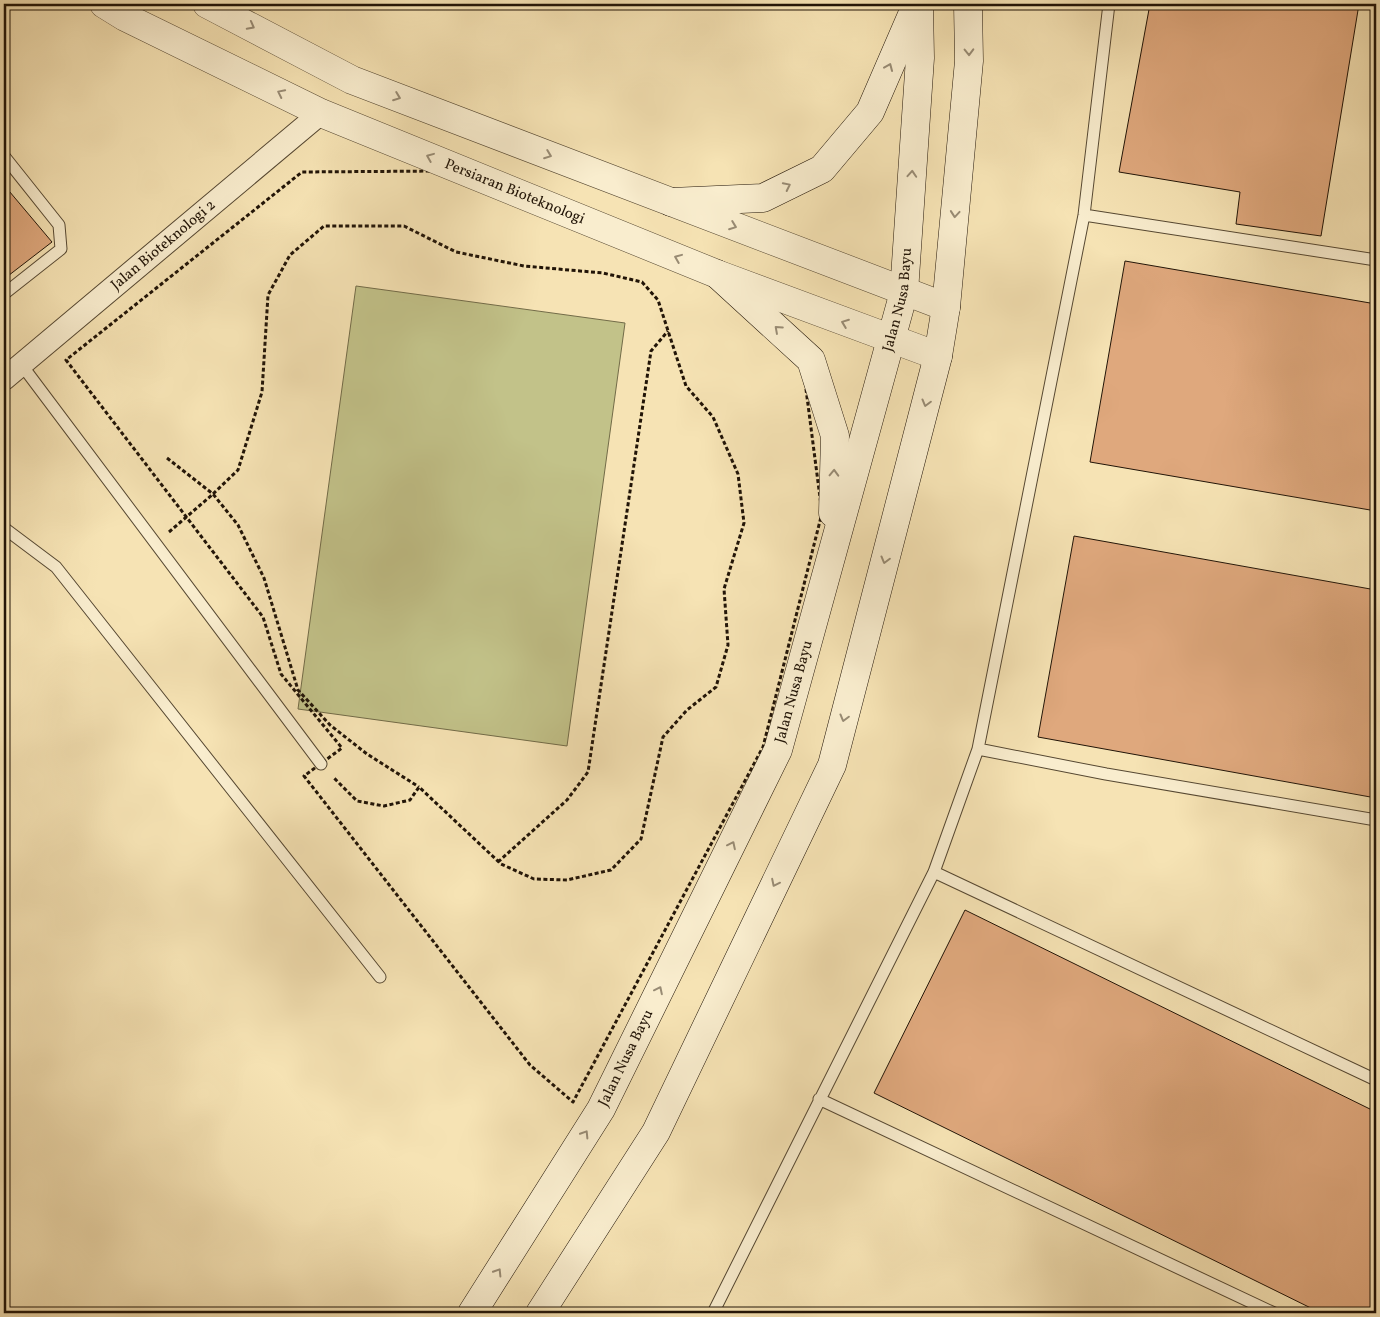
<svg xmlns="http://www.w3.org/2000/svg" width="1380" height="1317" viewBox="0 0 1380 1317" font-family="Vollkorn,serif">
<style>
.green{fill:#c2c289;stroke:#726b48}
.building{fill:#dfa87d;stroke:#211407}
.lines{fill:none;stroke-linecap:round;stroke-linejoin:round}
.service-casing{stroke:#564832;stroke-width:13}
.minor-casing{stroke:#564832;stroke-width:24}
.tertiary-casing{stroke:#564832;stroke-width:29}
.secondary-casing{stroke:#211407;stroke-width:29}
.path{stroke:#211407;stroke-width:3;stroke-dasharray:4 2.5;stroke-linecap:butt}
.service{stroke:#f9edce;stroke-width:11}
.minor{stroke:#f9edce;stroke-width:22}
.tertiary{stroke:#f9edce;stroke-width:28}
.secondary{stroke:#f9edce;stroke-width:28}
.oneway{stroke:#988b74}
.labels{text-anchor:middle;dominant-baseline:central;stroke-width:4.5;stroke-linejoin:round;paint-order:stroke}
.street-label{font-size:15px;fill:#211407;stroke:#f9edce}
</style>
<rect width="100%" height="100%" fill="#f6e3b4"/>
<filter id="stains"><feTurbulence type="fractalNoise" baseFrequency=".004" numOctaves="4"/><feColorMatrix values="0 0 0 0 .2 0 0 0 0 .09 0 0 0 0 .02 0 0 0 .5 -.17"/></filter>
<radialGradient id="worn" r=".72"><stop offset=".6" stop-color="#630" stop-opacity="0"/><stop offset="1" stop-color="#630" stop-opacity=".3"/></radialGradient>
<path class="green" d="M 356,286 L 625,323 L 567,746 L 298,709 Z"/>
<path class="building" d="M 1150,4 L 1359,4 L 1321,236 L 1236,224 L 1240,192 L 1119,172 Z
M 4,185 L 52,242 L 4,279 Z
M 1125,261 L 1376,304 L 1376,511 L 1090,462 Z
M 1074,536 L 1376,590 L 1376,798 L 1038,737 Z
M 965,910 L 1376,1112 L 1376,1313 L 1321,1313 L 874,1093 Z"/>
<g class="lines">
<g class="service-casing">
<path id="service" d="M 4,156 L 59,225 L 61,249 L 4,294
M 1084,215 L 1376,260
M 21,364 L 321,764
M 4,528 L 56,567 L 380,977
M 978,749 L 1106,774 L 1376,820
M 934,872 L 1376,1080
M 819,1099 L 1274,1313
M 713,1313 L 934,872 L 978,749 L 1084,215 L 1109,4"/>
</g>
<g class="minor-casing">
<g id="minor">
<path id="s1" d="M 4,379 L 321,113"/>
</g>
</g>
<g class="tertiary-casing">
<g id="tertiary">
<path id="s2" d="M 104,4 L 125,17 L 321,113 L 717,274 L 938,356"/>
<path d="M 207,4 L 352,80 L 946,307"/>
</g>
</g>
<g class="secondary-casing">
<g id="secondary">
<path d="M 671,202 L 763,198 L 822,169 L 870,112 L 915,8"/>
<path d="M 717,274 L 811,360 L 835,436 L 833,513"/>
<path id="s3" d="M 472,1313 L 601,1109 L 778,750 L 904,292 L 920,58 L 919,4"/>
<path d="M 540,1313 L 656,1132 L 832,765 L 938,356 L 946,307 L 969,61 L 968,4"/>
</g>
</g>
<path class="path" d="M 438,171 L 711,283 L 803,366 L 822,513 L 763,747 L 573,1102 L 530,1065 L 304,776 L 342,748 L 281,674 L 263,617 L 66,360 L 302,172 Z
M 167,458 L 213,494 L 238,470 L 262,392 L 268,295 L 290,255 L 324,226 L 404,226 L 456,252 L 524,266 L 603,273 L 642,282 L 658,300 L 686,386 L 713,417 L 738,474 L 744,523 L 724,589 L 728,645 L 716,687 L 687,710 L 663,737 L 641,839 L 611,870 L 567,880 L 534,879 L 501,864 L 419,787 L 410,800 L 384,806 L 357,801 L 333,777
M 169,532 L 213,494 L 238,525 L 264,578 L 298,690 L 330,725 L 367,754 L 419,787
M 498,862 L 567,800 L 588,772 L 651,351 L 668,331"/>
<use href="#service" class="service"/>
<use href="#minor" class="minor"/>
<use href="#tertiary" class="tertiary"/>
<use href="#secondary" class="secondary"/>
</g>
<defs><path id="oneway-chevron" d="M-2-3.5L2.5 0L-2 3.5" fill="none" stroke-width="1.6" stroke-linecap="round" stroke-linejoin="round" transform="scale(1.25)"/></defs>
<g class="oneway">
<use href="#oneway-chevron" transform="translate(251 26) rotate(28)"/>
<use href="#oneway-chevron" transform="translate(969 52) rotate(89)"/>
<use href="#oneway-chevron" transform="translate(889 67) rotate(-67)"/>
<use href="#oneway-chevron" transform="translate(281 93) rotate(-154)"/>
<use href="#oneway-chevron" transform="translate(397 97) rotate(21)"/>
<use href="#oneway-chevron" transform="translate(548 155) rotate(21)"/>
<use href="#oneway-chevron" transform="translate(430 157) rotate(-158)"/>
<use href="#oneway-chevron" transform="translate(912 174) rotate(-86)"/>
<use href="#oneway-chevron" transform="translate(787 186) rotate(-26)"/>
<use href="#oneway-chevron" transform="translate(955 214) rotate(95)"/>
<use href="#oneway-chevron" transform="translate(733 226) rotate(21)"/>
<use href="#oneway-chevron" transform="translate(678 258) rotate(-158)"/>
<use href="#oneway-chevron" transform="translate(845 323) rotate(-159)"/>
<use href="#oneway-chevron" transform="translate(778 329) rotate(-138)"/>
<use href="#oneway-chevron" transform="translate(926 403) rotate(105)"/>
<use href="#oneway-chevron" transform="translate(834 473) rotate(-88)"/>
<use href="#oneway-chevron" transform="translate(885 560) rotate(105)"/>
<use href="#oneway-chevron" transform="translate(844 718) rotate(105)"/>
<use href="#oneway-chevron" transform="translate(732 845) rotate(-64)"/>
<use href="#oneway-chevron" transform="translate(775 883) rotate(116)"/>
<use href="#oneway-chevron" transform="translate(659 990) rotate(-64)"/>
<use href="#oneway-chevron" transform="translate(585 1134) rotate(-58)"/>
<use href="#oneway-chevron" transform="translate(498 1272) rotate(-58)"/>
</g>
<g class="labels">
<g class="street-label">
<text stroke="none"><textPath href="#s2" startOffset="452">Persiaran Bioteknologi</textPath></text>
<text stroke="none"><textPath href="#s1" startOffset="208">Jalan Bioteknologi 2</textPath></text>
<text stroke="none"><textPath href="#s3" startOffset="1108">Jalan Nusa Bayu</textPath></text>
<text stroke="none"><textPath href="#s3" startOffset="702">Jalan Nusa Bayu</textPath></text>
<text stroke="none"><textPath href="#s3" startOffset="298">Jalan Nusa Bayu</textPath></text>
</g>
</g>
<rect width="1380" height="1317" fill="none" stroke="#f6e3b4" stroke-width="20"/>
<rect x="5" y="5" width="1370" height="1307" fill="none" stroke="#211407" stroke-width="2.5"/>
<rect x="10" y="10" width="1360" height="1297" fill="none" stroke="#211407"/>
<rect width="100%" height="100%" filter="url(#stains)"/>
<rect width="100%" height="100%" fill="url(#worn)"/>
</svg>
